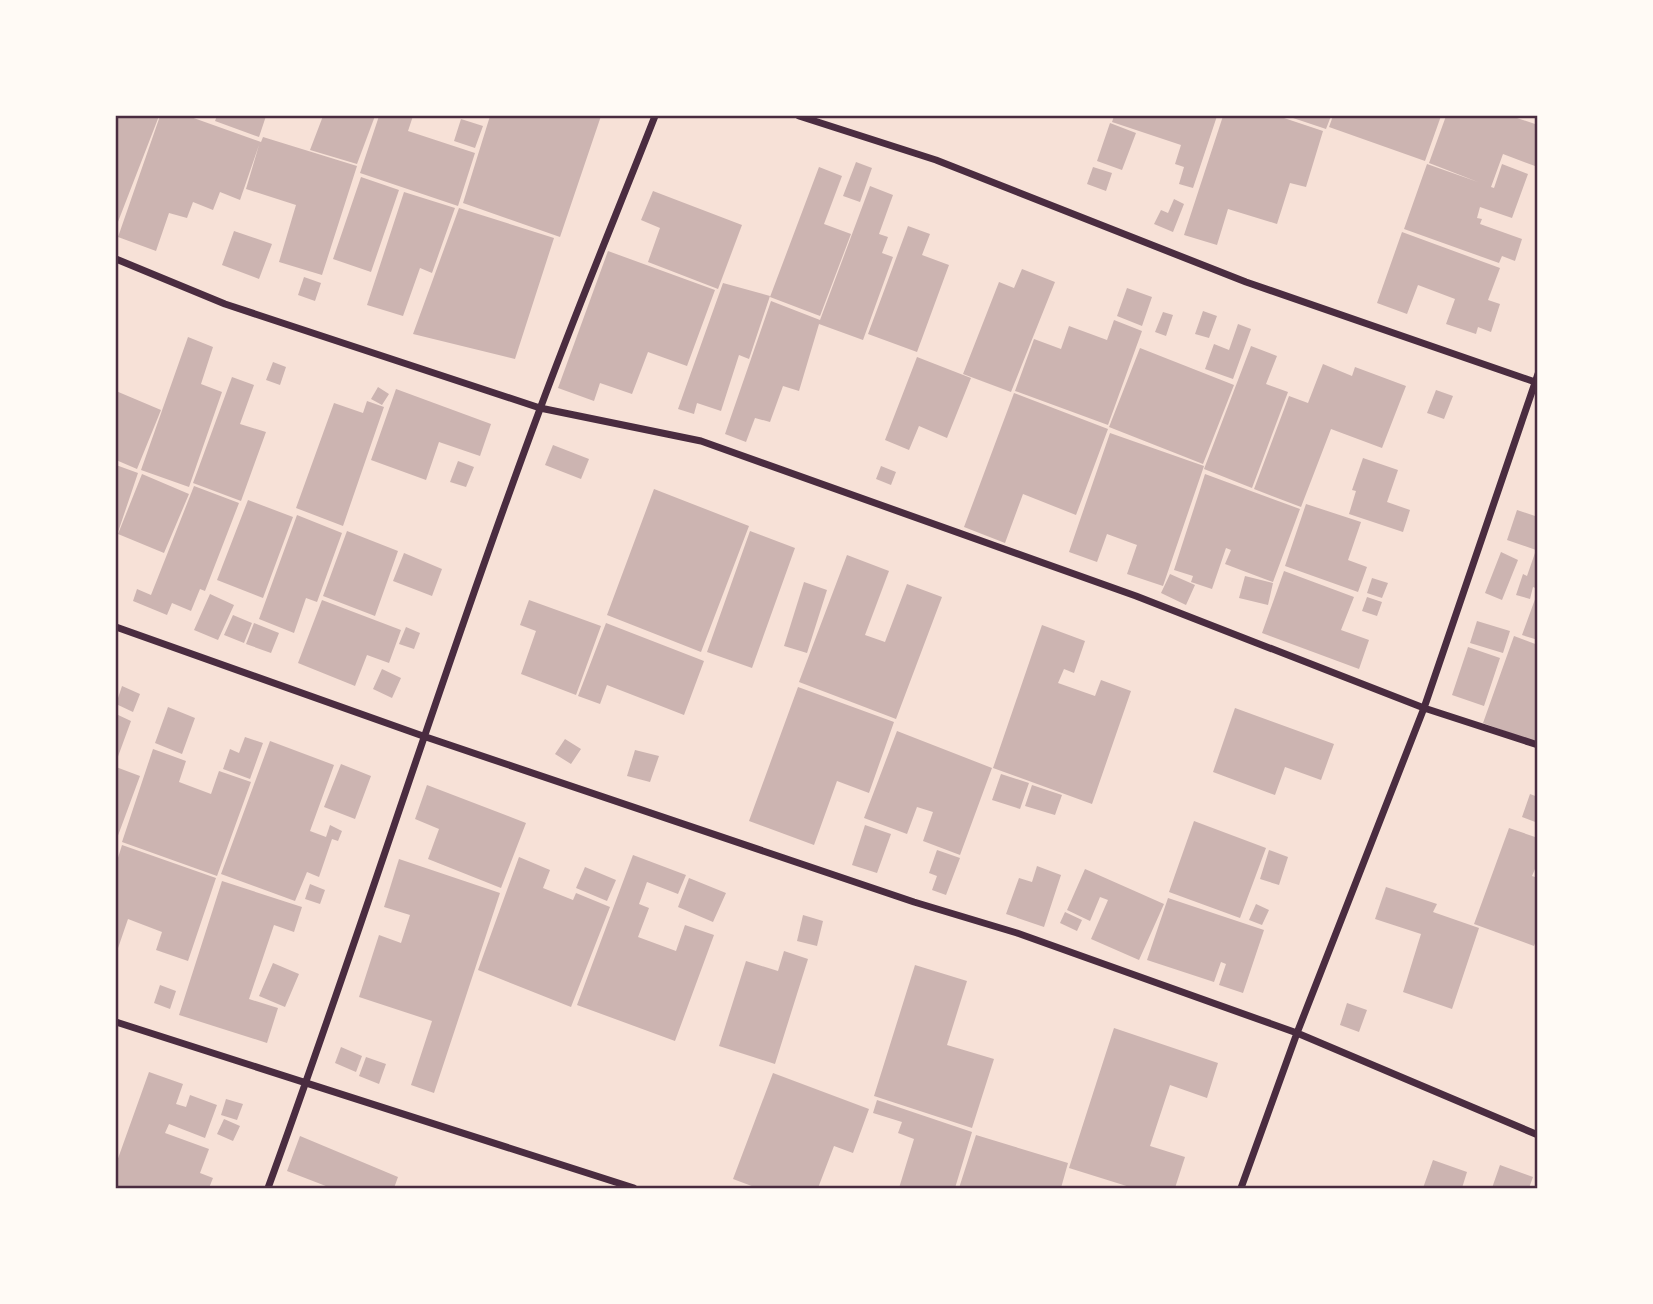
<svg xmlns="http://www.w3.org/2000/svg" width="1653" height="1304" viewBox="0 0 1653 1304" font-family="'Golos Text',sans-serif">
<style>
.building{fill:#ccb4b1}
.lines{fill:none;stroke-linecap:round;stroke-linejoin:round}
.minor{stroke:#4a2c40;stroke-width:7}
.neatline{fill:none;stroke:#4a2c40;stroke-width:2.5}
</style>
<rect width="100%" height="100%" fill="#f7e1d7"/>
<path class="building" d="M 116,116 L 159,116 L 116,227 Z
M 160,116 L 188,116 L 261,142 L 263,137 L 357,166 L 322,275 L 279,262 L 296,205 L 246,189 L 259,145 L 240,200 L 220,192 L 213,210 L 193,202 L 187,218 L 169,213 L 156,251 L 118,237 Z
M 217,116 L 266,116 L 259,137 L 215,121 Z
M 323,116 L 375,116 L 357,164 L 310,150 Z
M 379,116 L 413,116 L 408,131 L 475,153 L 458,206 L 360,173 Z
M 490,116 L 601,116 L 560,237 L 463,203 Z
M 1114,116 L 1217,116 L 1193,188 L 1179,184 L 1184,167 L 1175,164 L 1181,145 L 1112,122 Z
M 1223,116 L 1278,116 L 1323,131 L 1306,187 L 1290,183 L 1277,224 L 1228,209 L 1217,245 L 1184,235 Z
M 1287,116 L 1331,116 L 1326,129 Z
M 1333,116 L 1441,116 L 1425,161 L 1329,127 Z
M 1446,116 L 1511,116 L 1538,125 L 1538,158 L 1535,166 L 1503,154 L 1491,187 L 1494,188 L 1502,164 L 1528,174 L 1512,218 L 1480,207 L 1477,218 L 1482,219 L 1480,224 L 1522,239 L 1515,261 L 1502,256 L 1499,263 L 1404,229 L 1427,164 L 1478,182 L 1429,163 Z
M 461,119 L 483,126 L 475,148 L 454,141 Z
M 1110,123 L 1136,133 L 1122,170 L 1097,161 Z
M 856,162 L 872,168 L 860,202 L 843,196 Z
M 819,167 L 842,176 L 824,224 L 851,234 L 820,316 L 770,297 Z
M 1093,167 L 1112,173 L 1106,191 L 1087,184 Z
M 361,177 L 399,190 L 371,272 L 333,259 Z
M 870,186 L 893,195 L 879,234 L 888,237 L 882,253 L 893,257 L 863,340 L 819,324 L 799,391 L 783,386 L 770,422 L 755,418 L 746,442 L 725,434 L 771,301 L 820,320 Z
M 653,191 L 742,225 L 718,289 L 648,262 L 660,228 L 641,220 Z
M 404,192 L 455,208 L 432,273 L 420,268 L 403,316 L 367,305 Z
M 1174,199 L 1184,204 L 1173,232 L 1154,224 L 1161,210 L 1168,213 Z
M 459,208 L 554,238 L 515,359 L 413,334 Z
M 908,226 L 930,234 L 922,255 L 949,265 L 917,352 L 868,334 Z
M 234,231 L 272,244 L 259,279 L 222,265 Z
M 1402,232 L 1500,268 L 1488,300 L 1500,304 L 1491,332 L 1478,327 L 1476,334 L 1446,324 L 1455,299 L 1418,285 L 1407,314 L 1377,303 Z
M 608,251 L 715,290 L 687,366 L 648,352 L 632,394 L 600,383 L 594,401 L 558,388 Z
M 1022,269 L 1055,282 L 1011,392 L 963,374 L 999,282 L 1014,288 Z
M 304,277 L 321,283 L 315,301 L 298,295 Z
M 723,283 L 770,296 L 749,359 L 739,355 L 721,411 L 697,403 L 694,414 L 678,409 Z
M 1127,288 L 1152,297 L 1142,326 L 1117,316 Z
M 1203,311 L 1217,316 L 1209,338 L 1195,334 Z
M 1163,312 L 1173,315 L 1166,336 L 1155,332 Z
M 1114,320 L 1142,331 L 1108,425 L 1015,391 L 1034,339 L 1061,349 L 1069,326 L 1107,340 Z
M 1238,324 L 1251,329 L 1233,379 L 1205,369 L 1214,344 L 1229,350 Z
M 188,337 L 213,347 L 201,384 L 222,392 L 189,487 L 141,470 Z
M 1251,346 L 1277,356 L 1266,384 L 1288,392 L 1252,488 L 1204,469 Z
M 1140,348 L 1234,385 L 1203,464 L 1109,427 Z
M 917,357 L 971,378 L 947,438 L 919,426 L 909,450 L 885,440 Z
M 273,362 L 286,367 L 280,385 L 266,380 Z
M 1323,364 L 1352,376 L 1355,367 L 1406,386 L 1382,448 L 1331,429 L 1301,507 L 1254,489 L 1289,396 L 1308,403 Z
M 232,377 L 254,385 L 240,424 L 266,432 L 241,501 L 193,483 Z
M 378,387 L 389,394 L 382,405 L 371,399 Z
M 396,389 L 491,424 L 480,456 L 439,442 L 426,480 L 371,460 Z
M 1436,390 L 1453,396 L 1444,419 L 1427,413 Z
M 116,391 L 161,410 L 137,469 L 116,460 Z
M 1014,393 L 1108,429 L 1076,515 L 1023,494 L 1005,543 L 964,527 Z
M 367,401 L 384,407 L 343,526 L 296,508 L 334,403 L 363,413 Z
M 1110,433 L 1204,466 L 1163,586 L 1127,574 L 1137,545 L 1107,534 L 1097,562 L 1069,552 Z
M 553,445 L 589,459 L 581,479 L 545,465 Z
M 1363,458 L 1398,470 L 1387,502 L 1410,510 L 1403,532 L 1349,514 L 1356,491 L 1352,490 Z
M 458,461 L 474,467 L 466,487 L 450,482 Z
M 116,465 L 138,473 L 116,538 Z
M 881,466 L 896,472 L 891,485 L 876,479 Z
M 142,474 L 189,494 L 164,553 L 118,534 Z
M 1205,474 L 1300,509 L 1273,582 L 1225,564 L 1231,550 L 1226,548 L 1212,589 L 1191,582 L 1193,576 L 1174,570 Z
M 194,486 L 239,503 L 205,591 L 200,589 L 191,611 L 172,603 L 167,615 L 133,601 L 137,589 L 151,595 Z
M 654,489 L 749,526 L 701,652 L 607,615 Z
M 248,500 L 293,517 L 263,598 L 217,580 Z
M 1306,504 L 1361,522 L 1348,560 L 1367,567 L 1358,592 L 1285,566 Z
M 1517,510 L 1538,517 L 1538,589 L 1533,587 L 1530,599 L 1516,595 L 1523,574 L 1527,576 L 1536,550 L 1507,540 Z
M 297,515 L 342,533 L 317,602 L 306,598 L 294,633 L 259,619 Z
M 347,531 L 398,551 L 375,616 L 323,596 Z
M 750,531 L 795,548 L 752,668 L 707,652 Z
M 1501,552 L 1518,560 L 1502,600 L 1485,593 Z
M 404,553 L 442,569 L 432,596 L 393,581 Z
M 847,555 L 889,571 L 865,635 L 885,642 L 907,584 L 942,597 L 896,719 L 799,682 Z
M 1284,571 L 1354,597 L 1341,630 L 1369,640 L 1359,669 L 1262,633 Z
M 1170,574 L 1195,585 L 1186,605 L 1161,593 Z
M 1245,576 L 1273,583 L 1268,605 L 1239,598 Z
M 1372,578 L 1388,583 L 1382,598 L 1367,593 Z
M 804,582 L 827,590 L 807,653 L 784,646 Z
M 1538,591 L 1538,640 L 1522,635 Z
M 210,594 L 234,605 L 218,640 L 194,630 Z
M 1367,597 L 1382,602 L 1377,616 L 1362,611 Z
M 322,600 L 401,630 L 389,663 L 367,655 L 355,686 L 298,663 Z
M 529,600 L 601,626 L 576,695 L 521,674 L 536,631 L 520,625 Z
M 233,615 L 252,623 L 244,643 L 224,635 Z
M 1477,621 L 1510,631 L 1503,653 L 1470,643 Z
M 254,623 L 279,633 L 271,653 L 246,644 Z
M 606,623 L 704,661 L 684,715 L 607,685 L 600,704 L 578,696 Z
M 1042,625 L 1085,641 L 1074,673 L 1064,669 L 1058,683 L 1095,696 L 1101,680 L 1131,691 L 1092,804 L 993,768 Z
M 406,627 L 420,633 L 414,649 L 399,644 Z
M 1514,636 L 1538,645 L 1538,743 L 1483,723 Z
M 1468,647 L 1500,658 L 1484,706 L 1452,695 Z
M 382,669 L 401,678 L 392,698 L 373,689 Z
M 122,686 L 140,694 L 133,712 L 116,704 Z
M 798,687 L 894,722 L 869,793 L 837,781 L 814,845 L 749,821 Z
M 168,707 L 195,718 L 182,754 L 155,743 Z
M 1235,708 L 1334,744 L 1321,780 L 1285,767 L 1275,795 L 1213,772 Z
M 116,714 L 131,721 L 116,762 Z
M 897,731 L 992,768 L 960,855 L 923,841 L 933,812 L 917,807 L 907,834 L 864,818 Z
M 245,737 L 263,743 L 250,779 L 223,769 L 230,749 L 239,753 Z
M 565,739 L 581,749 L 571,764 L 555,754 Z
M 270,741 L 334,765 L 310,831 L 326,837 L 330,825 L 342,831 L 338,841 L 332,839 L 319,877 L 307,872 L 295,901 L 221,874 Z
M 153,749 L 186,761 L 179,782 L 211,794 L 219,771 L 251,782 L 217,876 L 122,842 Z
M 635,750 L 659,756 L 650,782 L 627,776 Z
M 341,764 L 371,776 L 355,819 L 324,807 Z
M 116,767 L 140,776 L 116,841 Z
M 1001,774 L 1029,783 L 1020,809 L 992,800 Z
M 427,785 L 526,823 L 501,888 L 428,859 L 439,829 L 415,819 Z
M 1032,785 L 1062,795 L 1055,815 L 1025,806 Z
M 1530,794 L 1538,797 L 1538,823 L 1522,817 Z
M 1194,821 L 1266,848 L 1240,918 L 1169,892 Z
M 865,825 L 891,834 L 877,873 L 852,865 Z
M 1509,828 L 1538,838 L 1538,862 L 1532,876 L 1538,878 L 1538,935 L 1534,946 L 1474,924 Z
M 122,845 L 216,878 L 188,961 L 156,950 L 162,932 L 128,919 L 116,954 L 116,864 Z
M 937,850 L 960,858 L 946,895 L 932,890 L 937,876 L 929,873 Z
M 1269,850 L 1288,857 L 1279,885 L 1260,879 Z
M 633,855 L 686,875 L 678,894 L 647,882 L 639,904 L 649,908 L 638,937 L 676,951 L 685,925 L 714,935 L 675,1041 L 577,1005 Z
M 519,857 L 550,870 L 543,888 L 573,900 L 576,893 L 610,907 L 571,1007 L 478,970 Z
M 399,859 L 500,893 L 434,1093 L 411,1085 L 432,1021 L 359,997 L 379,935 L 401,943 L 410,915 L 384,907 Z
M 1037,866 L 1061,875 L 1044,927 L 1006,914 L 1019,878 L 1032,882 Z
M 585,867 L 616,880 L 607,901 L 576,888 Z
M 1085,869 L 1164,904 L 1139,960 L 1091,939 L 1108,900 L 1100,897 L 1090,921 L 1067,910 Z
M 689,878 L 726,893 L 713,922 L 678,907 Z
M 222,881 L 302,907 L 294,932 L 274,925 L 249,999 L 278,1008 L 267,1043 L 179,1015 Z
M 310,884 L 325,890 L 320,904 L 305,899 Z
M 1386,887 L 1437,904 L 1433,912 L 1479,928 L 1452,1009 L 1403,992 L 1421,934 L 1375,919 Z
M 1168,898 L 1264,930 L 1243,993 L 1219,985 L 1226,964 L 1221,962 L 1214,982 L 1147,960 Z
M 1256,904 L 1269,910 L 1262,925 L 1249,920 Z
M 1065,912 L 1082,920 L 1077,931 L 1060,923 Z
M 803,915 L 823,921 L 817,946 L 797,941 Z
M 784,951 L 808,959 L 775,1064 L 719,1046 L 746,961 L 778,971 Z
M 273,963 L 299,974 L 285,1007 L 259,996 Z
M 915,965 L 967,981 L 947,1045 L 994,1059 L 972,1128 L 874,1096 Z
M 160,985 L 176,991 L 170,1009 L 154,1003 Z
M 1347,1003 L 1367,1010 L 1359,1032 L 1340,1025 Z
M 1114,1028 L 1218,1063 L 1207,1098 L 1170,1085 L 1150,1146 L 1185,1157 L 1175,1188 L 1133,1188 L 1069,1168 Z
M 341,1047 L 362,1056 L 356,1072 L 335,1063 Z
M 366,1057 L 386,1064 L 379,1084 L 359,1076 Z
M 149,1072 L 183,1084 L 176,1104 L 186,1107 L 190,1095 L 217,1105 L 205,1138 L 169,1124 L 165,1133 L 209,1149 L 200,1173 L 213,1178 L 209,1188 L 116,1188 L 116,1164 Z
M 773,1073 L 869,1109 L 853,1153 L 834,1146 L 818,1188 L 757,1188 L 733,1179 Z
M 226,1099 L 243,1104 L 237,1120 L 221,1115 Z
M 877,1100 L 972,1132 L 955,1188 L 899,1188 L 914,1139 L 898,1133 L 902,1122 L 873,1113 Z
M 224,1119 L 240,1126 L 233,1141 L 217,1134 Z
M 976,1135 L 1068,1163 L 1061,1188 L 959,1188 Z
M 300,1136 L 398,1177 L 394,1188 L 331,1188 L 287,1171 Z
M 1433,1160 L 1467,1172 L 1462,1188 L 1423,1188 Z
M 1500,1165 L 1533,1177 L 1529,1188 L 1492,1188 Z"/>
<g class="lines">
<path class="minor" d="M 799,116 L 936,160 L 1246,282 L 1538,383
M 116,259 L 225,304 L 540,408 L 701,441 L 1136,596 L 1424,708 L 1538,745
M 116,627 L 423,736 L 914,902 L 1017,933 L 1297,1033 L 1538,1135
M 116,1022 L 634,1188
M 268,1188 C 362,930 444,667 540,409 C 576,311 617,213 655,116
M 1241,1188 L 1297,1033 L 1424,708 L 1538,374"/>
</g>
<rect width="1653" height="1304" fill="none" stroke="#fffaf5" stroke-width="234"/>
<rect x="117" y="117" width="1419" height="1070" class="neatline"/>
</svg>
